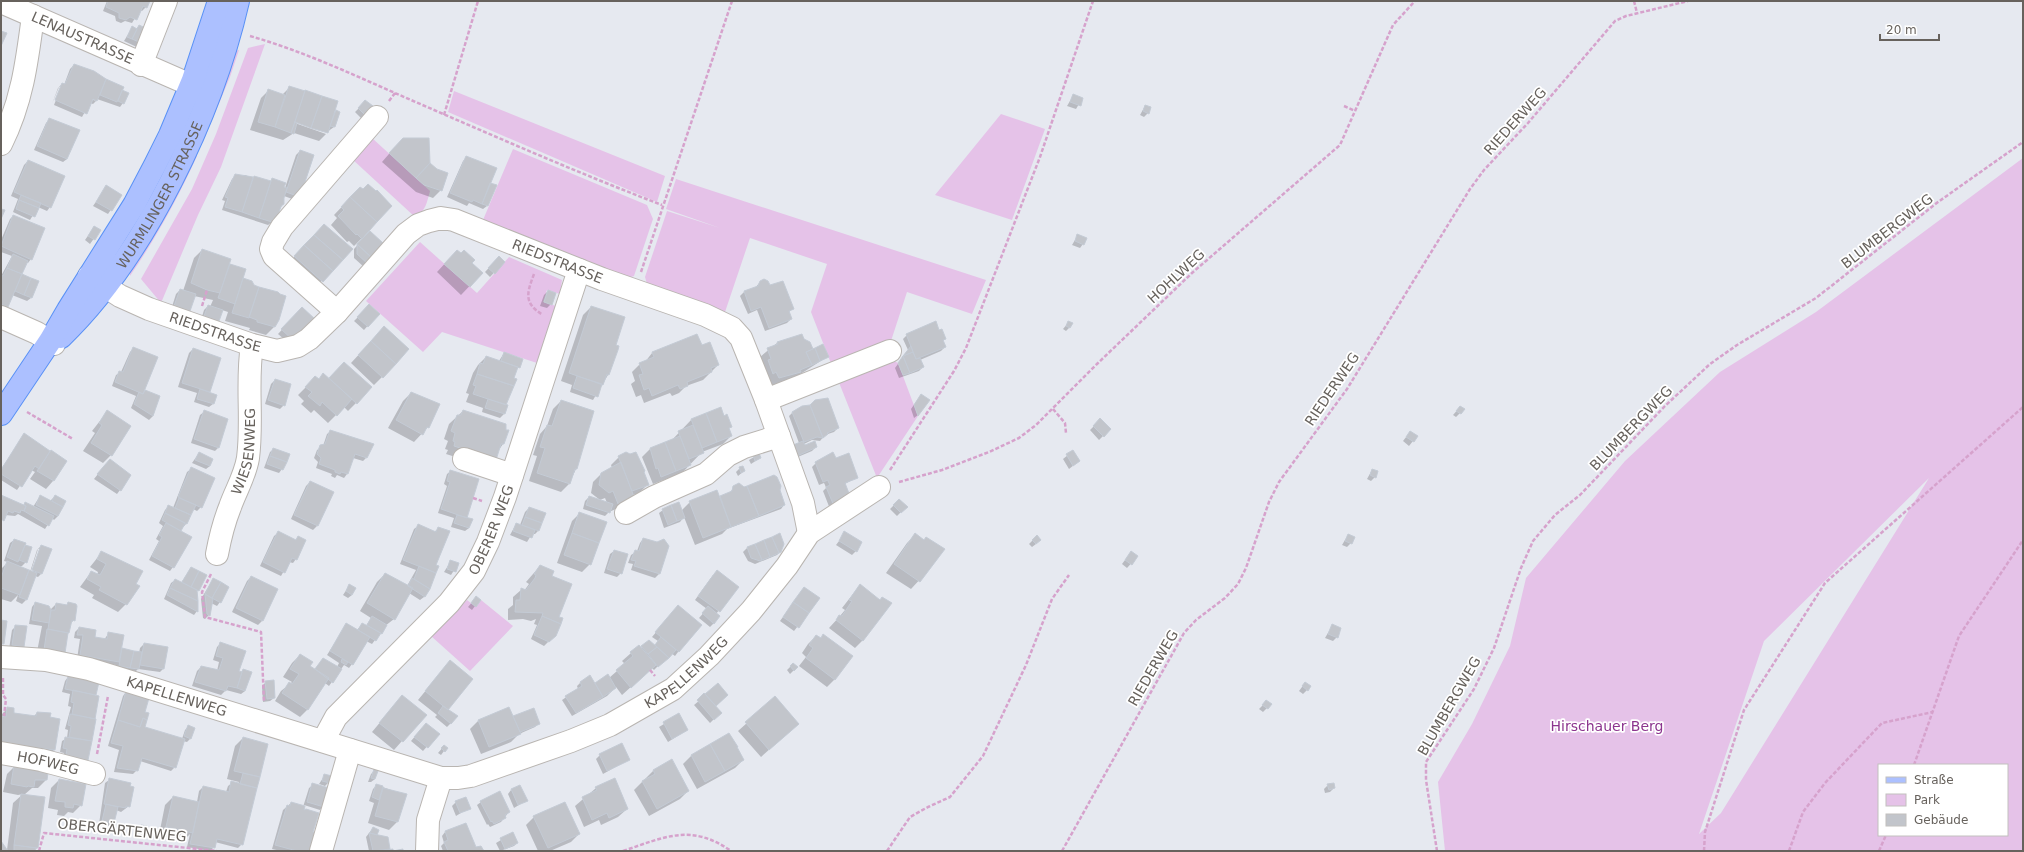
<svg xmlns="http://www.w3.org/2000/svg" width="2024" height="852" viewBox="0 0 2024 852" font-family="'DejaVu Sans',sans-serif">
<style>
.green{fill:#e5c2e8;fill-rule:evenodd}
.shadow{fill:#0003;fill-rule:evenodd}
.building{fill:#c2c5cb;stroke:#c4cbd5}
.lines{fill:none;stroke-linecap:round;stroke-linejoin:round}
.minor-casing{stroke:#b9b5b1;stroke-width:24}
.major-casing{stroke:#5991f6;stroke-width:24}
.path{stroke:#d6a2cc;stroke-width:2.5;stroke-dasharray:4 2;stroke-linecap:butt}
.minor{stroke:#fff;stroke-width:22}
.major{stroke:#acc0ff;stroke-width:22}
.labels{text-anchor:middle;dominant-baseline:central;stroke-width:3.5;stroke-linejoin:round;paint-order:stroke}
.street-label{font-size:14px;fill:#67625d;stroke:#fff}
.park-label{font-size:14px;fill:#8c358e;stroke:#fff}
</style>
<rect width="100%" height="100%" fill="#e6e9f0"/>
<path class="green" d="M 265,44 L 221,167 L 198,215 L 161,303 L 141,279 L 192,189 L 216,134 L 248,48 Z
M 239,50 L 230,77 L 203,142 L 197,139 L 231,52 Z
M 454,91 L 665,176 L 657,202 L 448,112 Z
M 1001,114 L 1045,129 L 1012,220 L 935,195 Z
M 372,138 L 430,191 C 427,202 426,211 415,217 L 352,159 Z
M 513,149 L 647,205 L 653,219 L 634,276 L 628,278 L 483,220 Z
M 191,153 L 197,156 C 178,198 156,238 130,276 L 130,271 Z
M 2023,158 L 2023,851 L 1445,851 L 1438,782 L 1472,724 L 1510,646 L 1526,578 L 1625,461 L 1720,372 L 1816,312 ZM 1929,478 L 1721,813 L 1699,834 L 1764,641 ZM 1879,765 L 2007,765 L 2007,835 L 1879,835 Z
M 676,179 L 986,280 L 972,314 L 907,292 L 890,344 L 832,366 L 811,312 L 827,264 L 750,238 L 725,312 L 647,284 L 645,277 L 667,211 L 720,228 L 666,209 Z
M 420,242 L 477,293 L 509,257 L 562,280 L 560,294 L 547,290 L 543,302 L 556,306 L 537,363 L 442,332 L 423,352 L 366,301 Z
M 890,359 L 898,363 L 918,416 L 877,478 L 838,380 Z
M 467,600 L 476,607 L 481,600 L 513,626 L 470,671 L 431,636 Z"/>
<path class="shadow" d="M 107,1 L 149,1 L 146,7 L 142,11 L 140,10 L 132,23 L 125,21 L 121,23 L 116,21 L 115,16 L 103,11 Z
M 139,26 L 141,49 L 124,41 L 132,28 L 136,29 Z
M 74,65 L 122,87 L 121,91 L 123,103 L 120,107 L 97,99 L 96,101 L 89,96 L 88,98 L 96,101 L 93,104 L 90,103 L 82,117 L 54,105 L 61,87 L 59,87 L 52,104 L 58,88 L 62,84 L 64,85 L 70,69 Z
M 290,87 L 333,114 L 336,111 L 334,127 L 327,132 L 291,120 L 295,123 L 326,134 L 319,141 L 294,133 L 283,140 L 250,130 L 261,98 L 269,90 L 282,95 Z
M 1073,96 L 1082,99 L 1076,109 L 1067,106 Z
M 362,105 L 365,114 L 361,118 L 355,112 Z
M 1145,106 L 1148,113 L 1144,117 L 1140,115 Z
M 50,119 L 67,159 L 63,162 L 34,150 L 46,123 Z
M 395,147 L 429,164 L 441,190 L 433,198 L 416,192 L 382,162 Z
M 300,151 L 295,200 L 284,196 L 283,204 L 272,222 L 268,225 L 222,210 L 225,201 L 222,200 L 232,179 L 236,175 L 241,177 L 245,175 L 253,178 L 254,177 L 270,182 L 272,180 L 285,188 L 296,155 Z
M 467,157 L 487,206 L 483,209 L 469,203 L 467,206 L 447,197 L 463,161 Z
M 28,161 L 50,207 L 47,211 L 38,207 L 30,220 L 13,212 L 18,199 L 11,196 L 24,165 Z
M 107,186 L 121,195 L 108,214 L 93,206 Z
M 352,196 L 363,237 L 354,246 L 349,241 L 347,242 L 331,225 L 337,218 L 334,215 Z
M 13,216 L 31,259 L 28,263 L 26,262 L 20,275 L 38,282 L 31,298 L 27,301 L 12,295 L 7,307 L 3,310 L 1,310 L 1,276 L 12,256 L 1,252 L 1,240 L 10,219 Z
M 94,227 L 100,230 L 90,244 L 85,240 Z
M 316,233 L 351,250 L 314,289 L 287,265 Z
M 1078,235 L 1083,244 L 1080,248 L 1072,245 Z
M 364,238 L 382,243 L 369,257 L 364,267 L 354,258 L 354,249 Z
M 202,250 L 228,264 L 245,270 L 242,279 L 274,327 L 266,335 L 249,330 L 250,328 L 225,321 L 228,312 L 222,310 L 200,323 L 204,310 L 208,306 L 210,307 L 213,300 L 194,296 L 170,313 L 176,294 L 180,290 L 183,291 L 194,258 Z
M 499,257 L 504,262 L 490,277 L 485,272 Z
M 449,259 L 471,263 L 482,273 L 461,295 L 437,272 Z
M 760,282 L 770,287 L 793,308 L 789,312 L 791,319 L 787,323 L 765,331 L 757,310 L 748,314 L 740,296 L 744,292 L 755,288 Z
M 548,291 L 551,304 L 547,308 L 540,306 L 544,295 Z
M 369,306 L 378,314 L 364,330 L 354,321 Z
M 591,307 L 615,346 L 608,375 L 593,400 L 570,392 L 572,385 L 561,381 L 583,315 Z
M 302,308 L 291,345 L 278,334 Z
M 1069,322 L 1070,327 L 1066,331 L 1063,329 Z
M 939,332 L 945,339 L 943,341 L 945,347 L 941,351 L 920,360 L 923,367 L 919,371 L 899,378 L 895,368 L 908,350 L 903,339 L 907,335 Z
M 697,335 L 701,347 L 718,365 L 703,380 L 686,386 L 679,393 L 672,396 L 670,393 L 644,403 L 641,395 L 636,397 L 631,384 L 635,381 L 632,372 L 640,364 L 645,362 L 652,353 Z
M 376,336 L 382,377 L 374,385 L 351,363 Z
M 802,336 L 812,350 L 827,357 L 791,380 L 771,386 L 760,357 L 777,343 Z
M 134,348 L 143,391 L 159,397 L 153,416 L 149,420 L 131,408 L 136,396 L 112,386 L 116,375 L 121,372 L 130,352 Z
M 193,349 L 220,358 L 209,393 L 216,395 L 213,404 L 209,407 L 194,402 L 197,393 L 178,387 L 189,353 Z
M 504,353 L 519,366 L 516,369 L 504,406 L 506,406 L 504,414 L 500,418 L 482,412 L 483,408 L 466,402 L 469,394 L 466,393 L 473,373 L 478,365 L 486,357 L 499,361 Z
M 336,371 L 356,403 L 348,411 L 344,407 L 328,423 L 314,410 L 311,413 L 301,404 L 304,401 L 298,395 L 308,385 L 318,380 L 329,379 Z
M 275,380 L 284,405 L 280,409 L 265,404 L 271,384 Z
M 411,393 L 428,427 L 414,442 L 388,428 L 403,401 Z
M 918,399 L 918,415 L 914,418 L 911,409 Z
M 561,401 L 576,469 L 569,484 L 561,492 L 529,481 L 537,456 L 533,455 L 540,434 L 547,426 L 553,409 Z
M 812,405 L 838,428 L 834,432 L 825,435 L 820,441 L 812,440 L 804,444 L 805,446 L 816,447 L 812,451 L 793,459 L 799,443 L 789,416 L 792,413 Z
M 1460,407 L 1463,410 L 1456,417 L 1453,415 Z
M 720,409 L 731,426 L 728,429 L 731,436 L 723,444 L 702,452 L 682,473 L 653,484 L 642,457 L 650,449 L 671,441 L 691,420 Z
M 463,411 L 503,444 L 487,467 L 446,454 L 448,450 L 445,449 L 448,441 L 444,439 L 449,424 Z
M 107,412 L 111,455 L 103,463 L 83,451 L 95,433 L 92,431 Z
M 204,412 L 219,447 L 215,451 L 191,443 L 200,415 Z
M 1100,420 L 1110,429 L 1099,440 L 1090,430 Z
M 331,431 L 366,458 L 363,461 L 353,458 L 347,474 L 344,478 L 337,475 L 335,478 L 331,476 L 332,474 L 316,468 L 318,462 L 314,458 L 317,450 L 323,446 L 327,434 Z
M 1410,432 L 1417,436 L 1409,446 L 1403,441 Z
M 24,435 L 50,452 L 53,481 L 46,489 L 30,479 L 35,472 L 31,470 L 17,490 L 1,480 L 1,469 Z
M 274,449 L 282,469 L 279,473 L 264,468 L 270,452 Z
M 1073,451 L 1079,461 L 1069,469 L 1063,459 Z
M 199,453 L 210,466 L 206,469 L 192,463 Z
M 759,454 L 760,458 L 751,464 L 749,460 Z
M 619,457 L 647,485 L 639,493 L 633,495 L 625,505 L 609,512 L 605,516 L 583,509 L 585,501 L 589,497 L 607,503 L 605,498 L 600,500 L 591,493 L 593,482 L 601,474 L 612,468 L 611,465 Z
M 835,459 L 857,477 L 845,484 L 849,496 L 830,509 L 823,491 L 826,488 L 825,485 L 824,483 L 819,485 L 812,467 L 816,463 Z
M 106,464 L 120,490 L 117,494 L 94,479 Z
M 740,468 L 744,471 L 738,476 L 736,472 Z
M 191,469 L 201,507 L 197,511 L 193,509 L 186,524 L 179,532 L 173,567 L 170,571 L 149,560 L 159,541 L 156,539 L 163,526 L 159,523 L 165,510 L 168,507 L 173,508 L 187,472 Z
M 1372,470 L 1375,477 L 1371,481 L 1367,479 Z
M 451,471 L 469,528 L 465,531 L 451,527 L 454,518 L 438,513 L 447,486 L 444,484 L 447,474 Z
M 310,482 L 333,493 L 317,526 L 313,530 L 291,519 L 306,486 Z
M 734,487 L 778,490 L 784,505 L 781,509 L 727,529 L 722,534 L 695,545 L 684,517 L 680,522 L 664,528 L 659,513 L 663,510 L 681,511 L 690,502 L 719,498 L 729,494 Z
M 40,496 L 50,501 L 55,496 L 65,501 L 58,516 L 54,520 L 52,518 L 45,529 L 18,514 L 15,516 L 5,515 L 1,522 L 1,497 L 23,506 L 26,503 L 33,507 Z
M 899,500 L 906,507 L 897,516 L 890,509 Z
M 529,508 L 538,531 L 535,534 L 532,534 L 527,542 L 510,535 L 516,524 L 520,525 L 525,512 Z
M 580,513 L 590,564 L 582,572 L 557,563 L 572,521 Z
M 418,526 L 434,532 L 439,528 L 435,566 L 438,567 L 424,597 L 420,600 L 409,593 L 394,619 L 385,626 L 375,640 L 372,644 L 366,641 L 352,664 L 349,668 L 344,665 L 329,686 L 325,683 L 308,709 L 300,717 L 275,701 L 281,691 L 292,682 L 283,677 L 292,663 L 300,655 L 308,667 L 314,670 L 323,659 L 337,667 L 339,663 L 327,655 L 347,624 L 357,630 L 362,624 L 366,626 L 371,618 L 360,611 L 377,582 L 385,574 L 407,586 L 416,570 L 400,564 L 414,529 Z
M 278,533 L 295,541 L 298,537 L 296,559 L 293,563 L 289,562 L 281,576 L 260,566 L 274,536 Z
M 845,533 L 856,551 L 852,555 L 836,545 Z
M 779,535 L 781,551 L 777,555 L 755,564 L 748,561 L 743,552 L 747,548 Z
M 915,535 L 924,575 L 911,589 L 886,573 L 907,543 Z
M 1348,535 L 1351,543 L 1347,547 L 1342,545 Z
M 643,539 L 668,546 L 659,574 L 655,578 L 631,570 L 633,564 L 628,563 L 631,555 L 637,551 L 640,543 Z
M 14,540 L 24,544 L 26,562 L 22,566 L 17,566 L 30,572 L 37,550 L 41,546 L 42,573 L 38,577 L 35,576 L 26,600 L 22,604 L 16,601 L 18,595 L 11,602 L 1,599 L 1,569 L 8,562 L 4,561 L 10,543 ZM 38,549 L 40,549 L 32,575 L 30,574 Z
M 1033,540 L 1036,544 L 1032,547 L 1029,544 Z
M 614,551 L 621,573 L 617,577 L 604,573 L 610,554 Z
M 102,552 L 126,604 L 118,612 L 92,598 L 94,595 L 80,587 L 91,572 L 97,575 L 98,572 L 90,567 Z
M 1128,556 L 1137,557 L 1127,568 L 1122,564 Z
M 451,561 L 458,564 L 451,575 L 444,572 Z
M 540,566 L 550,577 L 551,639 L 544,646 L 531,639 L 537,625 L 534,624 L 536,619 L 531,621 L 523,619 L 508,620 L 508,609 L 513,605 L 513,597 L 521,590 L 524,591 L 529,584 L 526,582 Z
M 191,568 L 198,590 L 196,592 L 197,611 L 194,615 L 164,599 L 171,583 L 175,580 L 181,583 Z
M 713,575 L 737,587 L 716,614 L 714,623 L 710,627 L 699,618 L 707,609 L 695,600 Z
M 251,577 L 277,589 L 262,621 L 258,625 L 232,612 L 247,581 Z
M 213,579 L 220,602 L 217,606 L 211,603 L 209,615 L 205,619 L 203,618 L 201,599 Z
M 860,585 L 863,640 L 855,648 L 829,628 L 840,616 L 845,610 L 842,608 Z
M 349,586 L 352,595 L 348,598 L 343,595 Z
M 801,592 L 819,599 L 794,631 L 780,621 Z
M 473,601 L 475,606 L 472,610 L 468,607 Z
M 35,603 L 50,610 L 56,604 L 66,606 L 69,603 L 74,620 L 69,625 L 64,653 L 36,657 L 42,626 L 29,624 L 32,607 Z
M 675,610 L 701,625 L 678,652 L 675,656 L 671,653 L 654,670 L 652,668 L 622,695 L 616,687 L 607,696 L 572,716 L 562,700 L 578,689 L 577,686 L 580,683 L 594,685 L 607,676 L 609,678 L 625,664 L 622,661 L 639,646 L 641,648 L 649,641 L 654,646 L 658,641 L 652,637 Z
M 16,626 L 23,647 L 20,650 L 9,649 L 12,630 Z
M 1332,626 L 1337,637 L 1333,641 L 1325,638 Z
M 79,628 L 94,638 L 104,640 L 108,634 L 120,649 L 139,653 L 140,648 L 144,644 L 164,668 L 160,672 L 138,669 L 134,673 L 116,670 L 116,665 L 77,659 L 80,639 L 74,638 L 75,632 Z
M 824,635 L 835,679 L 827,687 L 799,666 L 806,657 L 802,653 L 808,644 L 816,636 L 820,639 Z
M 221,643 L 238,672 L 241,672 L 244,670 L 245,691 L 241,694 L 226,690 L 221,695 L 192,686 L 197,671 L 201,667 L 217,671 L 219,662 L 213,660 L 217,647 Z
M 450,661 L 447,710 L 451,723 L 447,727 L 435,717 L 437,715 L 418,700 Z
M 793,664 L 797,667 L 790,674 L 787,670 Z
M 68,677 L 98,683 L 95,696 L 93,719 L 95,720 L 86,765 L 61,764 L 64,753 L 60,752 L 62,741 L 67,738 L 68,730 L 65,729 L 71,707 L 68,706 L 70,694 L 62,692 L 65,681 Z
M 266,682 L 274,698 L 270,701 L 263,702 L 262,686 Z
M 1305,683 L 1310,687 L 1303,694 L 1299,691 Z
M 718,685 L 723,699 L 715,707 L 720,713 L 710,723 L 694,705 Z
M 126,692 L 144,713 L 144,728 L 182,739 L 185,730 L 189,726 L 191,738 L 187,742 L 183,741 L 175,767 L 171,771 L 140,761 L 137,770 L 133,774 L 114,772 L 119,750 L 108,746 L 123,696 Z
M 402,696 L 425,715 L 394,750 L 372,732 Z
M 775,698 L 798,724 L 761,757 L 738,731 Z
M 1263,705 L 1267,708 L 1263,712 L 1259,709 Z
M 8,708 L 13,713 L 33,717 L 37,713 L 49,718 L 59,720 L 54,750 L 42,762 L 1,759 L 1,715 Z
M 679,715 L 687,730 L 668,742 L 659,727 Z
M 513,718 L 539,723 L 535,727 L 519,734 L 511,742 L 481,754 L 470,729 L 478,721 Z
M 422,728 L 438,734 L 423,751 L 411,741 Z
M 729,734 L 743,760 L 735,768 L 697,789 L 683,764 L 691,756 Z
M 243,738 L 267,745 L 242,844 L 238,848 L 215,842 L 214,847 L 210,851 L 187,847 L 190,834 L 184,840 L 159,835 L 165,805 L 173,797 L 197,802 L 199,791 L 203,787 L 226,792 L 228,786 L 232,783 L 238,784 L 239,782 L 227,779 L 235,746 Z
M 444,746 L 444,751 L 441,755 L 438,753 Z
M 600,755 L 628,760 L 603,774 L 596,759 Z
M 671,761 L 688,791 L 680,799 L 649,816 L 634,790 L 653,771 Z
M 15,766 L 44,770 L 46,780 L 38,788 L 32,788 L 24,795 L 37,848 L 34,851 L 1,851 L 1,843 L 7,850 L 13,803 L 23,794 L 18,795 L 3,792 L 7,774 Z
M 374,771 L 375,779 L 371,782 L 368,782 L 371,774 Z
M 325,775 L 329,782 L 325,786 L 319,784 Z
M 59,780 L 81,805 L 73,813 L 68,812 L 64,816 L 57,815 L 58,810 L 48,808 L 51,788 Z
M 109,780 L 129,806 L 121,812 L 116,810 L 113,823 L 110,826 L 99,824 L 105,783 Z
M 313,785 L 323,806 L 320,810 L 304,805 L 302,812 L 312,832 L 311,851 L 281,851 L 272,849 L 283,810 L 291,803 L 303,807 L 309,788 Z
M 377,785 L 405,795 L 397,822 L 389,830 L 368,823 L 374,803 L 369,801 L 373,789 Z
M 1328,785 L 1334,788 L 1330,792 L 1325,793 L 1324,789 Z
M 596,788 L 627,809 L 618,817 L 601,825 L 599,820 L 584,827 L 575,806 Z
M 511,790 L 527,800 L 514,808 L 508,794 Z
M 456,802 L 469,808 L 456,816 L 452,806 Z
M 481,802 L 509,812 L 501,822 L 490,827 L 488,824 L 487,825 L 477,805 Z
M 534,817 L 579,834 L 571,842 L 550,851 L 538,851 L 526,825 Z
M 466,824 L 476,849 L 483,851 L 443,851 L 441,846 L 444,843 L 442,836 L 445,832 Z
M 141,826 L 144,832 L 141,836 L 136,835 L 138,830 Z
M 373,828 L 376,835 L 387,838 L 389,850 L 392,851 L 369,851 L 366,837 Z
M 513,833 L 517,843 L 514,846 L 500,851 L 496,843 Z"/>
<path class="building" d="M 108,1 L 150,1 L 147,8 L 143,6 L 137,20 L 130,17 L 126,20 L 119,18 L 119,13 L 106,7 Z
M 139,25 L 152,31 L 146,45 L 132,39 Z
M 132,26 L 137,29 L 132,39 L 127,37 Z
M 1,31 L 7,33 L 1,46 Z
M 74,64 L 94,71 L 106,79 L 97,101 L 93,99 L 87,114 L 55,100 L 62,83 L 65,84 Z
M 106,79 L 124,87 L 117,102 L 100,95 Z
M 289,86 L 305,91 L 291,133 L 275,127 Z
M 268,89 L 285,95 L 275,127 L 258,122 Z
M 122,90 L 129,93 L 124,104 L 118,101 Z
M 305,90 L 322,96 L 311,128 L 295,122 Z
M 1073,94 L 1083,98 L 1081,106 L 1070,102 Z
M 322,96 L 338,101 L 328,133 L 311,128 Z
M 365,100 L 373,106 L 365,115 L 358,108 Z
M 1145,105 L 1151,107 L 1149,114 L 1143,111 Z
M 336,110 L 340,112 L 335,127 L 330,126 Z
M 49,118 L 80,130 L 67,159 L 37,146 Z
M 295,122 L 297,123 L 294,134 L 291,133 Z
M 403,138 L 429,138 L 430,163 L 416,178 L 389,153 Z
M 300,150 L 314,155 L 300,197 L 286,192 Z
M 466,156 L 497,168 L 482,204 L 473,200 L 472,202 L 450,193 Z
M 28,160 L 65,176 L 51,208 L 14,192 Z
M 430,163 L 437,169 L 448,173 L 442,191 L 424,185 L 416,178 Z
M 235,174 L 253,177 L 242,212 L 225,207 L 228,198 L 225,197 Z
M 254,176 L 271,181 L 259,218 L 242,212 Z
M 272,178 L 286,183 L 284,187 L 287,188 L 284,198 L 284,204 L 281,206 L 277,219 L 273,219 L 272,222 L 259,218 Z
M 490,183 L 497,185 L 488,206 L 482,204 Z
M 368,184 L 376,191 L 377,190 L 392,206 L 377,222 L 350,197 L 360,187 L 363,189 Z
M 106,185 L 122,195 L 112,211 L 96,202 Z
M 21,195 L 41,203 L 39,208 L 19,200 Z
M 350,197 L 377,222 L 362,239 L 357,234 L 356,235 L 338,216 L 344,210 L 341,207 Z
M 19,200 L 39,208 L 35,217 L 16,209 Z
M 1,209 L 5,210 L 1,219 Z
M 13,215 L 45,228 L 32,260 L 1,246 Z
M 324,224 L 353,249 L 343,260 L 314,235 Z
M 94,226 L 101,230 L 95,240 L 88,236 Z
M 370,231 L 383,243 L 371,257 L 357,244 Z
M 1077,234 L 1087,238 L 1084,245 L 1075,241 Z
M 314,235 L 343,260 L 333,271 L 304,245 Z
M 357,244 L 373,259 L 368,264 L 357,254 Z
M 304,245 L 333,271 L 323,282 L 294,256 Z
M 202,249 L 231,259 L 220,293 L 207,290 L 191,283 Z
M 457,250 L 461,253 L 464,250 L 475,260 L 472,263 L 483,273 L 470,287 L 444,264 Z
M 13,254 L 28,261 L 22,274 L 7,268 Z
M 499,256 L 505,262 L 495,274 L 488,268 Z
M 230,264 L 246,269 L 235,304 L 218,298 Z
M 7,268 L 22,274 L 8,307 L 1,304 L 1,275 L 3,276 Z
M 22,274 L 31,278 L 24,295 L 15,291 Z
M 31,278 L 39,281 L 32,298 L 24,295 Z
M 243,278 L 252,281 L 254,285 L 259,287 L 249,318 L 232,313 Z
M 764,279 L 768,281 L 770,285 L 783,281 L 794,309 L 789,311 L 792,319 L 769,328 L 761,307 L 751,311 L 744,291 L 758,286 L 760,281 Z
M 259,287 L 278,292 L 280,294 L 286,296 L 279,320 L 275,327 L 257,322 L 257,320 L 249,317 Z
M 180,289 L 196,294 L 189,314 L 173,309 Z
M 548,290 L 556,293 L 552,305 L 544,302 Z
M 369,304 L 380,314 L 368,327 L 357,317 Z
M 208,305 L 223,310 L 218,324 L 203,319 Z
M 591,306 L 625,317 L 616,345 L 619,346 L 618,350 L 609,375 L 607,374 L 603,385 L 569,373 Z
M 302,307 L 316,320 L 295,342 L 281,329 Z
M 936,321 L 939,330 L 942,329 L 946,339 L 943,340 L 946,347 L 916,359 L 906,334 Z
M 1068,321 L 1073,323 L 1070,328 L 1066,326 Z
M 384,326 L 409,349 L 396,364 L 371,341 Z
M 697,334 L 702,345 L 710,342 L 719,365 L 711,368 L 712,372 L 687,382 L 688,386 L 680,389 L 678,385 L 652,396 L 649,388 L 644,390 L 639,375 L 643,374 L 639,363 L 654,357 L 652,352 Z
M 802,334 L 804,339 L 810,342 L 813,349 L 806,352 L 812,365 L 800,370 L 801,372 L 779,378 L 776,372 L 773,374 L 768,360 L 771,359 L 767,348 L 778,344 L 777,342 Z
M 371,341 L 396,364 L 383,378 L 358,355 Z
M 823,344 L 829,357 L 820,361 L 815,348 Z
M 911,346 L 913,352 L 903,356 Z
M 133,347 L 158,357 L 143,394 L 115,382 L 119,371 L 123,372 Z
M 193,348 L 221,358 L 210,392 L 182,383 Z
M 815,348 L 820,361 L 812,365 L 806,352 Z
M 504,352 L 523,359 L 520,368 L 501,361 Z
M 913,352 L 916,359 L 920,358 L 924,367 L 910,373 L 903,356 Z
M 486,356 L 518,367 L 514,378 L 517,379 L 514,386 L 477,374 L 480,363 L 483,364 Z
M 903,356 L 910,373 L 903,375 L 898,363 Z
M 344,362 L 372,387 L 357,404 L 329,378 Z
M 323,373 L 352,399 L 337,416 L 322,402 L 320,406 L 308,396 L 312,392 L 305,387 L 315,376 L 319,379 Z
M 477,374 L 514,386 L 506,405 L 473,394 L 476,386 L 473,385 Z
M 577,376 L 602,384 L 598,397 L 573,388 Z
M 275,379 L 291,384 L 285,406 L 268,400 Z
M 200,389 L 217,395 L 214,404 L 197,399 Z
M 145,390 L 160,396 L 153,416 L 134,404 L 139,392 L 143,394 Z
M 411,392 L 440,404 L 429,428 L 427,427 L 423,435 L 396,420 Z
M 921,394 L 930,400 L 918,416 L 914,405 Z
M 828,398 L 839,428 L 827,433 L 828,434 L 823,438 L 810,405 L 815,400 Z
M 488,399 L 508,405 L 505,414 L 485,408 Z
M 561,400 L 594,411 L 577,469 L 575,469 L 570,484 L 537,473 L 545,448 L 540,447 L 547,425 L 552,426 Z
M 810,405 L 823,438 L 817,437 L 804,442 L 792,412 L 802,406 Z
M 1460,406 L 1465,409 L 1461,414 L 1456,411 Z
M 721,407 L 724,416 L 727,414 L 732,427 L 729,428 L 732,436 L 717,442 L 706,413 Z
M 107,410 L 131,426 L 112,456 L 91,443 L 102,425 L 99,423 Z
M 204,410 L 228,419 L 219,448 L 194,439 Z
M 463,410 L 506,424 L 506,430 L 509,430 L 504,444 L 501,444 L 496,460 L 454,446 L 455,442 L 453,441 L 455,433 L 451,431 L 457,415 L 461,415 Z
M 706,413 L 717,442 L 702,448 L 691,419 Z
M 1100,418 L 1111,429 L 1104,437 L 1093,426 Z
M 693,425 L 704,453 L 689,459 L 678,431 Z
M 330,430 L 374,444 L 367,458 L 355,454 L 348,474 L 341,472 L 340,474 L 335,472 L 335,470 L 319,464 L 321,458 L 317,454 L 320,445 L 325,444 Z
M 1410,431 L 1418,436 L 1414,442 L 1406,437 Z
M 24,433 L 50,451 L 39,469 L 35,466 L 22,487 L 1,474 L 1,470 Z
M 680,436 L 691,465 L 676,471 L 665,442 Z
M 803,441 L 805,445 L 815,441 L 817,447 L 797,456 L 793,445 Z
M 665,442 L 676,471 L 661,477 L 658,468 L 656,469 L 650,448 Z
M 273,448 L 290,454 L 287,462 L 270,456 Z
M 51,450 L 67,461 L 54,481 L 37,471 Z
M 1073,450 L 1080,461 L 1073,466 L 1066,454 Z
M 199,452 L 213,459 L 210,466 L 195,460 Z
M 626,452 L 630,454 L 636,452 L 645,471 L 644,472 L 649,485 L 632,491 L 618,456 Z
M 833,452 L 836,458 L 849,453 L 858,478 L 845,483 L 850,496 L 834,506 L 826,487 L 830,485 L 828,481 L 828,480 L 823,482 L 815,462 Z
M 759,453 L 761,458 L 755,461 L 753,455 Z
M 270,456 L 287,462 L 283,470 L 267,464 Z
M 110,459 L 131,475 L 121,491 L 97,474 Z
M 621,462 L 634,497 L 618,504 L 613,491 L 609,493 L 599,485 L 601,473 Z
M 743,466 L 745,471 L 741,473 L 739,467 Z
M 191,467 L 215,478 L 202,508 L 178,497 Z
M 1372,469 L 1378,471 L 1376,478 L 1370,475 Z
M 450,470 L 479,479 L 467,518 L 441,509 L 450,482 L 447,481 Z
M 774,475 L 777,477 L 781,486 L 780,490 L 785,505 L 759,516 L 747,486 Z
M 310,481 L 334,492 L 318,526 L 294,515 Z
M 739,483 L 744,487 L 747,486 L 759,516 L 731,527 L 720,496 L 732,491 L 733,486 Z
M 717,490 L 731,527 L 703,538 L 689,501 Z
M 1,495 L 26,506 L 24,511 L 21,510 L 20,513 L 14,511 L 13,513 L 8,511 L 4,521 L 1,519 Z
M 40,495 L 63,507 L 58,516 L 36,505 Z
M 55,495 L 66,501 L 63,507 L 52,501 Z
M 589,496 L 613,504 L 610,513 L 586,505 Z
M 179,498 L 196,505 L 191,515 L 175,508 Z
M 899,499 L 908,507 L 901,513 L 893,505 Z
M 25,502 L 54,516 L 49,526 L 24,511 L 26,506 L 24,505 Z
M 679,502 L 685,518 L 677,521 L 671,505 Z
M 168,505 L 191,515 L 187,524 L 165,513 Z
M 671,505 L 677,521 L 668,525 L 662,509 Z
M 529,507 L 546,513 L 542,523 L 525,517 Z
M 579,512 L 607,522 L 599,543 L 572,533 Z
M 165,513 L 185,523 L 181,531 L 162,520 Z
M 457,515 L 473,519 L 469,528 L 454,523 Z
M 525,517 L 542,523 L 539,531 L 522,525 Z
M 166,523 L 192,537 L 174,568 L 152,556 L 162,537 L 159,535 Z
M 516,523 L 535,530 L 532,538 L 513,531 Z
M 418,524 L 436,532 L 438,527 L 450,531 L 436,565 L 439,566 L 436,573 L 403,560 Z
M 278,531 L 296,540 L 298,536 L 306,540 L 297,560 L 292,558 L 285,573 L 263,562 Z
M 844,531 L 862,542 L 857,552 L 839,541 Z
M 572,533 L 599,543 L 591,565 L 564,555 Z
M 780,533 L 784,544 L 781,552 L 779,553 L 772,537 Z
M 915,533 L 924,540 L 926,537 L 945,549 L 920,582 L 894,564 Z
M 1348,534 L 1355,537 L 1352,544 L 1345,541 Z
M 1037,535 L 1041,540 L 1036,544 L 1032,540 Z
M 772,537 L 779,553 L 770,557 L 764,540 Z
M 643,538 L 657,542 L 664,539 L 669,546 L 660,574 L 634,566 L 636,561 L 631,560 L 635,550 L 639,551 Z
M 14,539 L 26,543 L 18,562 L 7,557 Z
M 764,540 L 770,557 L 762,560 L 755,544 Z
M 755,544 L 762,560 L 760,561 L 751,558 L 747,547 Z
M 25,545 L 32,547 L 27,563 L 19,560 Z
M 41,545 L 52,549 L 42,574 L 32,570 Z
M 614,550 L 628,554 L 622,574 L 607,569 Z
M 101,551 L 143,571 L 136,584 L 140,586 L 127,605 L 99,590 L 101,587 L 87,579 L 91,571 L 100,575 L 106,564 L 97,559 Z
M 1131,551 L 1138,556 L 1132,565 L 1125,560 Z
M 450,560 L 459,563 L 456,572 L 447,569 Z
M 7,561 L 29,570 L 20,595 L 1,588 L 1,578 Z
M 540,565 L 554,571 L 552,576 L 572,584 L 559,617 L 563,618 L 561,624 L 542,616 L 543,613 L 515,612 L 516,600 L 520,600 L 521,588 L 526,590 L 535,578 L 536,575 L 534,574 Z
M 419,566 L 436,573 L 430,589 L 414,579 Z
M 191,567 L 199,571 L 191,587 L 182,582 Z
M 29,570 L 37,573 L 27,600 L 19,597 Z
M 717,570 L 739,587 L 720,612 L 698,596 Z
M 199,571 L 207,575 L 199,591 L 191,587 Z
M 385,573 L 413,588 L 395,620 L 367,603 Z
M 251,576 L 278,589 L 263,621 L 236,608 Z
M 213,578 L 221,582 L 212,598 L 205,594 Z
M 412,578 L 430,589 L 425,597 L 408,586 Z
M 175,579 L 197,590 L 198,601 L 170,588 Z
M 221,582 L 229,587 L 221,603 L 212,598 Z
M 349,584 L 356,588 L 352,595 L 346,591 Z
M 860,584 L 880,600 L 882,597 L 892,603 L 863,641 L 836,620 L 839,615 L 842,616 L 852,601 L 849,600 Z
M 804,587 L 820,598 L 809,613 L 793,602 Z
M 170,588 L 198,601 L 198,612 L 167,595 Z
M 205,594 L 213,599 L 210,616 L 207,614 Z
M 476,596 L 481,600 L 476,607 L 471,603 Z
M 35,602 L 49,606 L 51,610 L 49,623 L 32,620 Z
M 68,602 L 76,604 L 77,606 L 75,621 L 72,620 L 69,633 L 48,629 L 51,610 L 55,610 L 56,603 L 67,605 Z
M 793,602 L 809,613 L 799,628 L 783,617 Z
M 678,605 L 702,625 L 679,652 L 655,632 Z
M 708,606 L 720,616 L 714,624 L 702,613 Z
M 372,616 L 387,625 L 382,634 L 367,625 Z
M 542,616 L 561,624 L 556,636 L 549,642 L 534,635 Z
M 1,620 L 7,621 L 4,644 L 1,644 Z
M 346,623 L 370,637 L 353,665 L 330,651 Z
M 362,623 L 381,633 L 376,641 L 358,630 Z
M 1332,624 L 1341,628 L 1338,638 L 1328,634 Z
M 15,625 L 27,626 L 24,647 L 12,645 Z
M 79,627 L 96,630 L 95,637 L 107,639 L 108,632 L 124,635 L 119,662 L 80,655 L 83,635 L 77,635 Z
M 47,629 L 68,633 L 65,653 L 44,650 Z
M 823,634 L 853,656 L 835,680 L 806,658 L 813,648 L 809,645 L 816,635 L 821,638 Z
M 661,637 L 676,650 L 669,658 L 655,645 Z
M 649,640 L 657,647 L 648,654 L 641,646 Z
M 220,642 L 246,651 L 239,671 L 242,672 L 237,688 L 228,686 L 226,691 L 195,682 L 201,666 L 219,670 L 223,658 L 216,656 Z
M 144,643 L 168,647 L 164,669 L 140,665 Z
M 639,645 L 656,665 L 631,688 L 616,670 L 633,656 L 630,652 Z
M 657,647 L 669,658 L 658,667 L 648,654 Z
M 122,648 L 134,651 L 130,668 L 119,666 Z
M 134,651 L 142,652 L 139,669 L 130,668 Z
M 300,654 L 313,662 L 310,666 L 329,678 L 308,710 L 282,693 L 289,682 L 292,684 L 299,674 L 290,669 Z
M 323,658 L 342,669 L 333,683 L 315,669 Z
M 342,659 L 348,662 L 346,665 L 341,662 Z
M 450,660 L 473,679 L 448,710 L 425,691 Z
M 793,663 L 798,667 L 794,671 L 790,666 Z
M 243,669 L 252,672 L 245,691 L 237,688 Z
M 608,674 L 616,688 L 603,697 L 595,683 Z
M 590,675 L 603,697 L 576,713 L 565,696 L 582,686 L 580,682 Z
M 68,676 L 99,682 L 96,695 L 65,689 Z
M 274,680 L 275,698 L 267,699 L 265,681 Z
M 1305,682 L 1311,686 L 1308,691 L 1302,686 Z
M 718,683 L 728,695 L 716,706 L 705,694 Z
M 73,690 L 99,696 L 95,719 L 72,714 L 74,703 L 71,702 Z
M 126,691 L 149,698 L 145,712 L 149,713 L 147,720 L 143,718 L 140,727 L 118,720 Z
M 704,693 L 722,713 L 714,720 L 697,700 Z
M 402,695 L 427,715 L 403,742 L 379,723 Z
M 775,696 L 799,724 L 769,750 L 745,722 Z
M 1266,700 L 1272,704 L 1268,709 L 1262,705 Z
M 443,706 L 458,716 L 451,724 L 438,713 Z
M 7,707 L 14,708 L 14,713 L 36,716 L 37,712 L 51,713 L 50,717 L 60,719 L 55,750 L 14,745 L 1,745 L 1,716 L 6,717 Z
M 509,707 L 521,734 L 489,747 L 478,720 Z
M 534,708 L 540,724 L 520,732 L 513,716 Z
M 679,713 L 688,730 L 672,739 L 663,722 Z
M 70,714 L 96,719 L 92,741 L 69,737 L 71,726 L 68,725 Z
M 143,718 L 147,720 L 145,727 L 185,739 L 176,768 L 142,758 L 138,771 L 117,768 L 123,746 L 111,743 L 118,720 L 140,727 Z
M 426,723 L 440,734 L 428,748 L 414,737 Z
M 188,725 L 195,728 L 191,739 L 184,736 Z
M 729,733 L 738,747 L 737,747 L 744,760 L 725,771 L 710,744 Z
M 65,737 L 92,741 L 87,765 L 65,761 L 67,749 L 63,748 Z
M 243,737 L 268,744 L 260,777 L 234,771 Z
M 622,743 L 630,760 L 607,771 L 599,754 Z
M 710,744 L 725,771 L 705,782 L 691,755 Z
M 444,745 L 448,748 L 445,752 L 441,748 Z
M 672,759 L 689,791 L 657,809 L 642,781 L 655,774 L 653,770 Z
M 14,765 L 48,773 L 47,780 L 35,780 L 34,787 L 28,786 L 27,787 L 11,784 Z
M 374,769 L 378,771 L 375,779 L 371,778 Z
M 243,773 L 260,777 L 257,788 L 240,784 Z
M 324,774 L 332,776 L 330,783 L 322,781 Z
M 109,778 L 131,783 L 130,786 L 134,787 L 130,807 L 126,806 L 126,808 L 104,804 Z
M 615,778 L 628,809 L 609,818 L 607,813 L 592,820 L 582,797 L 597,790 L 595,787 Z
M 59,779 L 86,784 L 82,806 L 74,804 L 73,808 L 65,807 L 65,802 L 55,801 Z
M 231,781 L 257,788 L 243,845 L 217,839 L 215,848 L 190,844 L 203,786 L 229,792 Z
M 312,783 L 329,788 L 324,807 L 307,802 Z
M 1334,783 L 1335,788 L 1329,790 L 1327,784 Z
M 376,784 L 383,786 L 379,800 L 372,797 Z
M 520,785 L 528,801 L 518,805 L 511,789 Z
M 383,788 L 407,794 L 398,822 L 375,816 Z
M 500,791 L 510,812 L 505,815 L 506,818 L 494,824 L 492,821 L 491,822 L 480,801 Z
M 21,794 L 45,797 L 38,848 L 14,845 Z
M 173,796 L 199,802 L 193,833 L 166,827 Z
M 466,797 L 471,809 L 460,813 L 455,801 Z
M 291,802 L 305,806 L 304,810 L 306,809 L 319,813 L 313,832 L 317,833 L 312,851 L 297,851 L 275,845 L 287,805 L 290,806 Z
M 565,802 L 580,834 L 548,848 L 533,816 Z
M 106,804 L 118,807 L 114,823 L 102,821 Z
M 466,823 L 476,847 L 481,846 L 484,851 L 448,851 L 444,842 L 448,840 L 445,831 Z
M 141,825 L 147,826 L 145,832 L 140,831 Z
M 373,827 L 379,830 L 377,835 L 370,833 Z
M 513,832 L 518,843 L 505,849 L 500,838 Z
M 369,833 L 388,837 L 390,849 L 373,851 Z
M 1,841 L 8,851 L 1,851 Z
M 14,845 L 36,848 L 35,851 L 14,851 Z
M 393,849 L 393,851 L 403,849 L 403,851 L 381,851 Z"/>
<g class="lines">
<g class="minor-casing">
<g id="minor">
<path id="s1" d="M 1,2 L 209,93"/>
<path d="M 141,65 L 166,1"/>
<path d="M 1,144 C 22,102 27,62 33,16"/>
<path id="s2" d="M 89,276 L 120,296 L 149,309 L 252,345 L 277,351 L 298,346 L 309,339 L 337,312 L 406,234 L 418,225 L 429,221 L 441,218 L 454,220 L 602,279 L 705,315 L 732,328 L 741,338 L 766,400 L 803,503 L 809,533"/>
<path d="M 337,312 L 274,256 L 271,249 L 273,242 L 282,227 L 377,117"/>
<path d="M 1,317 L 37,333 L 54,344"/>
<path d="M 766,400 L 890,351"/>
<path d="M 464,459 L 512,475"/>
<path d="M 626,513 L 654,497 L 706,474 L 728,455 L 744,447 L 779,436"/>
<path id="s3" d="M 217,554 C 220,538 224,522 230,507 C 236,490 245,476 248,458 C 253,420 246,382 252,345"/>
<path id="s4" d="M 1,657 L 46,660 L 89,669 L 441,778 L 458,778 L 471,776 L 571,741 L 610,725 L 673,689 L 709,656 L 751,611 L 787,566 L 809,533 L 879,487"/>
<path id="s5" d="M 323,741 L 336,717 L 449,603 L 474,571 L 488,542 L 505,497 L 579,270"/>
<path id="s6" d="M 1,753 L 41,760 L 94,774"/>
<path d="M 321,851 L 350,750"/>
<path d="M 427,851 L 428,820 L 441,778"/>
</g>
</g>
<g class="major-casing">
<g id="major">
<path id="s7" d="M 61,337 C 145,256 212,114 238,1"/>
<path d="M 1,414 L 50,341 L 68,310 L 134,205 L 155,165 L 170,135 L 193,80 L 219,1"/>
</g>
</g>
<path class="path" d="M 1634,1 L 1637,13
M 250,36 C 306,52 358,77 411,100 C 494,136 578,173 662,205
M 389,101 L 395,93
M 1344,106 L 1355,111
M 444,115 L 478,1
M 641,272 L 732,1
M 534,274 C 527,293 523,303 543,315
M 202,306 L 207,290
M 1053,409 L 1065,423 L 1066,433
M 27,412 L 73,439
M 890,470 L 954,371 L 966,348 L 1040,157 L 1093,1
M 899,482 L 942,470 L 989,452 L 1019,438 L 1036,425 L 1098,363 L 1192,273 L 1340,145 L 1393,25 L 1415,1
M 473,498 L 482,501
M 211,574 L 202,592 L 205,617 L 261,632 L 264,702
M 650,670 L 655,676
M 3,678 L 3,695 L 6,699 L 4,716
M 97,754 L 108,696
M 1914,765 L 1959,636 L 2023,540
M 39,851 L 44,833 L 217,851
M 623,851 C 665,837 691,823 731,851
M 887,851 L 910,817 L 928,807 L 950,797 L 983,756 L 1026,665 L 1052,599 L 1069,575
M 1062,851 L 1184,633 L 1196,620 L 1225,598 L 1238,584 L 1246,568 L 1269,502 L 1279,482 L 1347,389 L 1470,189 L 1484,170 L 1528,123 L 1615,21 L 1626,16 L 1688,1
M 1437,851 L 1426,780 L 1426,762 L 1474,689 L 1494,648 L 1521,568 L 1533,541 L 1555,515 L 1580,495 L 1665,406 L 1710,364 L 1737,345 L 1816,298 L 1938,202 L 2023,142
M 1704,851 L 1705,832 L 1744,710 L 1825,583 L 2023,407
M 1789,851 L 1803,812 L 1825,783 L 1882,723 L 1933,712
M 1879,851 L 1886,835"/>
<use href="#minor" class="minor"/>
<use href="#major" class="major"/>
</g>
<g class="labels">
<g class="street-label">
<text stroke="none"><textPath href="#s1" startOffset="89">LENAUSTRASSE</textPath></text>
<text transform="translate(1515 121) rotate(-48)">RIEDERWEG</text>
<text stroke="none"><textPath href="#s7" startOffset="174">WURMLINGER STRASSE</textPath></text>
<text transform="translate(1887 231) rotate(-38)">BLUMBERGWEG</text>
<text stroke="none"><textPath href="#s2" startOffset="545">RIEDSTRASSE</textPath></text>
<text transform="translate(1176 276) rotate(-43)">HOHLWEG</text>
<text stroke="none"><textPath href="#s2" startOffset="139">RIEDSTRASSE</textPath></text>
<text transform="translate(1332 389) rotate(-56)">RIEDERWEG</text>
<text transform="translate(1631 428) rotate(-46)">BLUMBERGWEG</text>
<text stroke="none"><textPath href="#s3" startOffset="107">WIESENWEG</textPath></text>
<text stroke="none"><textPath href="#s5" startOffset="273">OBERER WEG</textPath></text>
<text transform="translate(1153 668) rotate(-60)">RIEDERWEG</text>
<text stroke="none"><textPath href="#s4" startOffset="729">KAPELLENWEG</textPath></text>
<text stroke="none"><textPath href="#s4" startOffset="181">KAPELLENWEG</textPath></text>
<text transform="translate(1449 706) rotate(-60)">BLUMBERGWEG</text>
<text stroke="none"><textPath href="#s6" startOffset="48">HOFWEG</textPath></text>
<text transform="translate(122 830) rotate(6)">OBERGÄRTENWEG</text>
</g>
<g class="park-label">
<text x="1607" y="726">Hirschauer Berg</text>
</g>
</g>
<rect width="2024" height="852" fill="none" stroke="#67625d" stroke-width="4"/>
<rect x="1878" y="764" width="130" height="72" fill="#ffffff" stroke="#c2c0be"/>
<rect x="1886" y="777" width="20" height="6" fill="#acc0ff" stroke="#c2c0be"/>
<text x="1914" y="784" font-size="12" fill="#67625d">Straße</text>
<rect x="1886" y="794" width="20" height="12" fill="#e5c2e8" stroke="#c2c0be"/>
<text x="1914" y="804" font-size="12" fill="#67625d">Park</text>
<rect x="1886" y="814" width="20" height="12" fill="#c2c5cb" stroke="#c2c0be"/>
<text x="1914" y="824" font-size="12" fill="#67625d">Gebäude</text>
<path d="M1880 34v6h59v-6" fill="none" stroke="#67625d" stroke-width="2"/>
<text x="1886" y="34" font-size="12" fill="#67625d" stroke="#ffffff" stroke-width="3" paint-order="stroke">20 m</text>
</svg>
